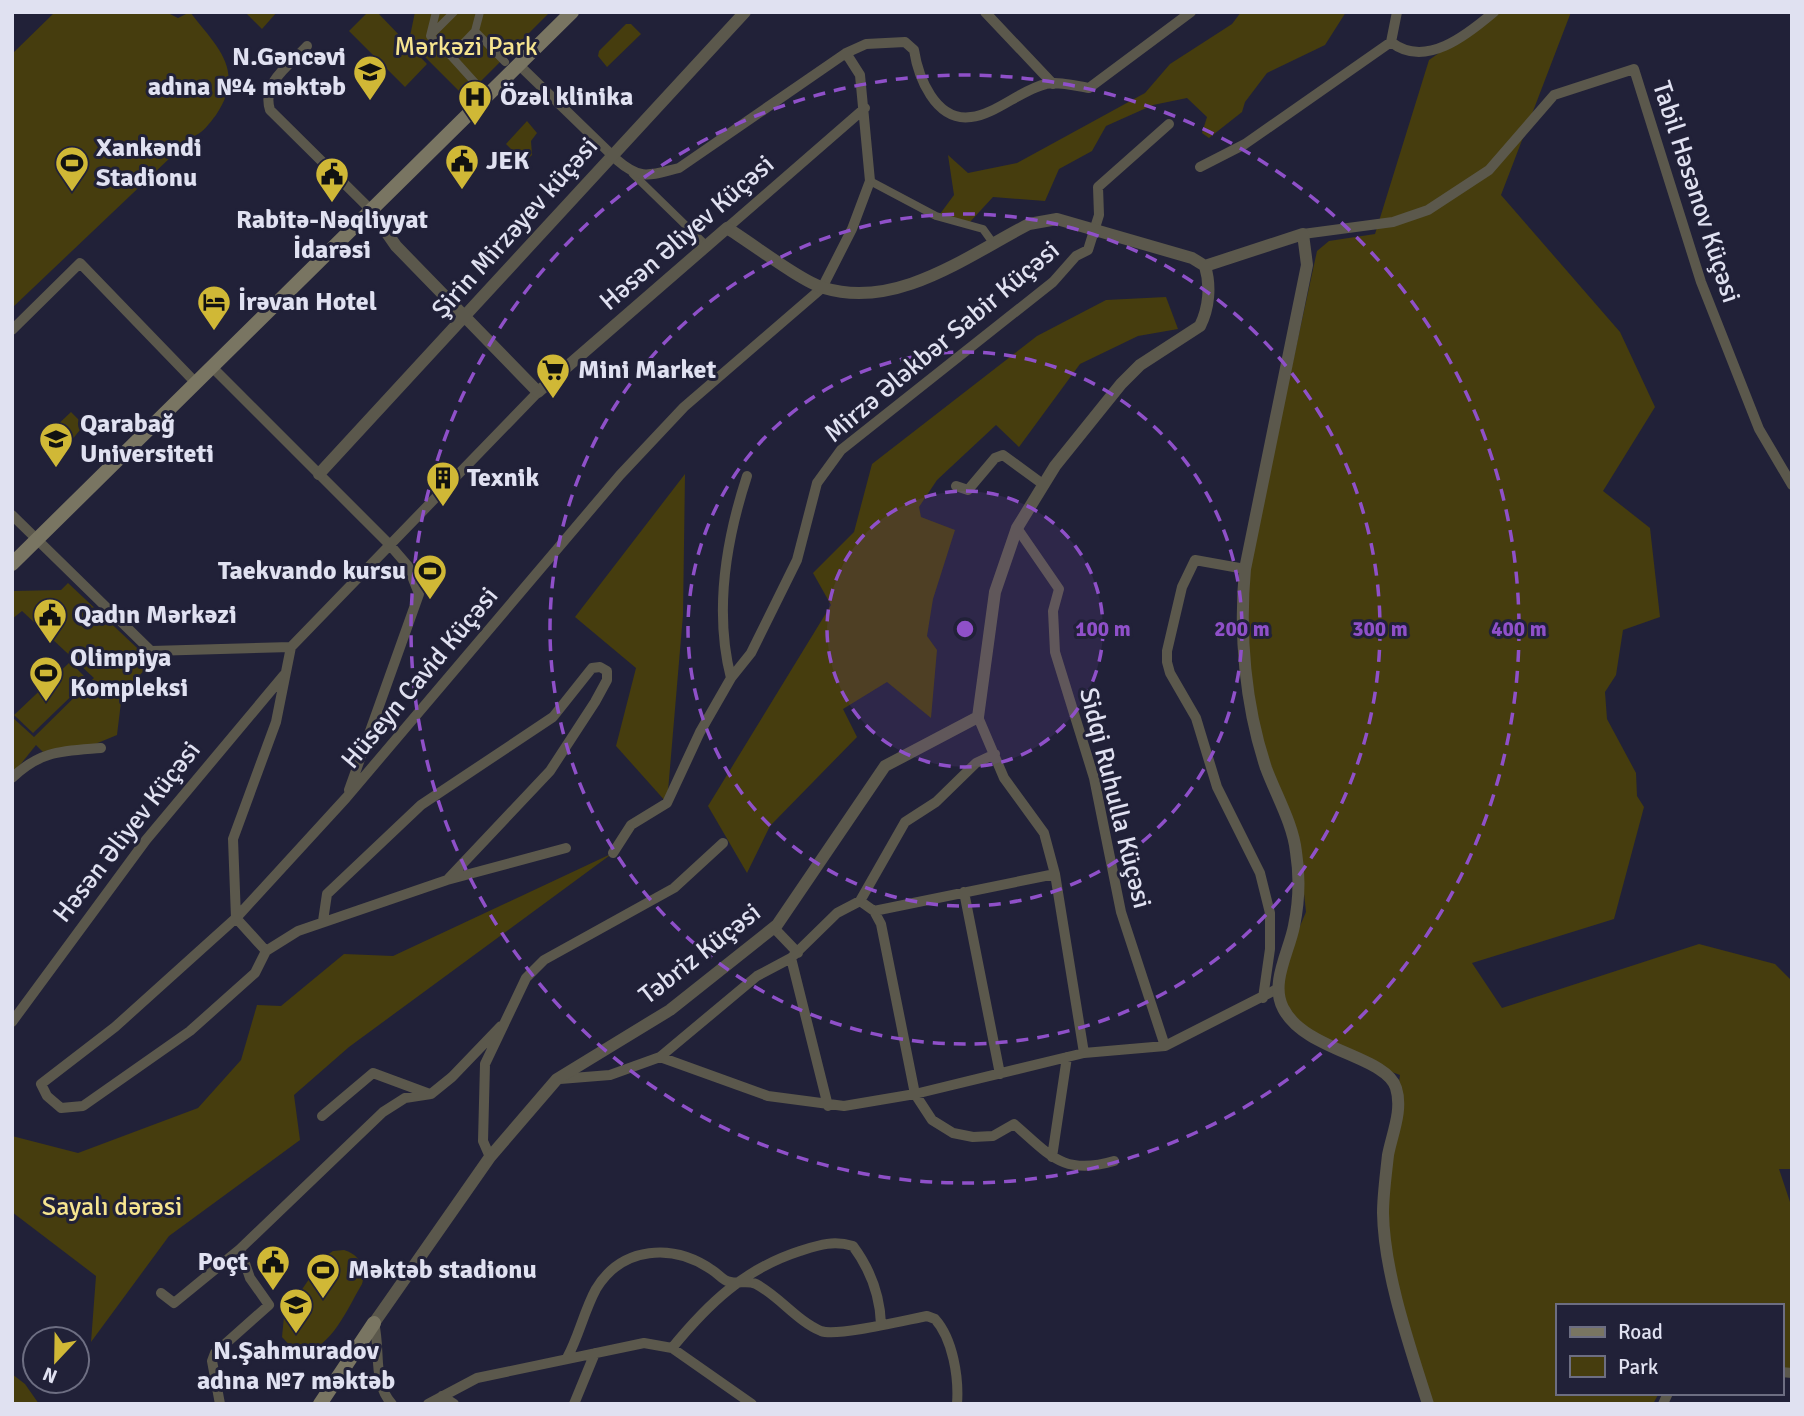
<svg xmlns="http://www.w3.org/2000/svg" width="1804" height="1416" viewBox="0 0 1804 1416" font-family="Signika,sans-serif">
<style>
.green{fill:#463d0e}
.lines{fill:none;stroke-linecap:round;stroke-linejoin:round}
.pedestrian{stroke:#5b584c;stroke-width:8}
.minor{stroke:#5b584c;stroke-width:10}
.tertiary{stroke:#5b584c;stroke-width:12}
.secondary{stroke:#797562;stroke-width:14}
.ring{fill:none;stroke:#8f50c9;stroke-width:3.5;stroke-dasharray:12 9}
.labels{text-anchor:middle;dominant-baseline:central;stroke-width:6;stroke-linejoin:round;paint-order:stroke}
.park-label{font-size:26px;fill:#f6e48f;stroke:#212138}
.poi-label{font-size:26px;font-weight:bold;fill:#e0e1f1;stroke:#212138;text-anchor:start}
.street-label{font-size:26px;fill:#e0e1f1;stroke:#212138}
.centre{fill:#8f50c9;stroke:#212138;stroke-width:3.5}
.ring-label{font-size:21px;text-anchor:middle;font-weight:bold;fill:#8f50c9;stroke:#212138;stroke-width:6;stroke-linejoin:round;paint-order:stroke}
</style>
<rect width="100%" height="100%" fill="#212138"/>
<path class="green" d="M 55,12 L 166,12 L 178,18 L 190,12 C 217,47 246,70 216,115 C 209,124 203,133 192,137 L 12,308 L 12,54 Z
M 245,12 L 277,12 L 262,29 Z
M 368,12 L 377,12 L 427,64 L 405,87 L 349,31 Z
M 415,12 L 550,12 L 465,97 L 409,41 Z
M 1241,12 L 1346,12 L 1325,45 L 1267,73 L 1245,102 L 1242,112 L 1209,138 L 1202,133 L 1207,117 L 1187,98 L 1153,105 L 1106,126 L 1092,151 L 1059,169 L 1045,201 L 993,197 L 969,223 L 940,214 L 954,195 L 948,155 L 968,173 L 1017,163 L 1145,93 L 1170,64 L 1232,24 Z
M 1497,12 L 1571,12 L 1501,195 L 1620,332 L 1655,407 L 1603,491 L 1650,528 L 1660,617 L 1623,630 L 1616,675 L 1605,692 L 1607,719 L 1636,773 L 1637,796 L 1644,807 L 1614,919 L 1472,963 L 1502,1008 L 1699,944 L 1775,964 L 1792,981 L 1792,1169 L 1779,1169 L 1792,1208 L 1792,1369 L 1781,1368 L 1781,1306 L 1557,1306 L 1557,1393 L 1659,1393 L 1653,1404 L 1422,1404 L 1393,1303 L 1383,1195 L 1400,1075 L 1343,1054 L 1303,1034 L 1281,996 L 1292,945 L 1306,912 L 1300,856 L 1268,763 L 1253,700 L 1243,629 L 1246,577 L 1317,251 L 1329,241 L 1375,234 L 1429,60 Z
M 626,24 L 631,24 L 641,34 L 607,67 L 598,56 L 599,51 Z
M 527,121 L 537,133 L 531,141 L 532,155 L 524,162 L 506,144 Z
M 1166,297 L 1178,329 L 1138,336 L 1080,364 L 1019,447 L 996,425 L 937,480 L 919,507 L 921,517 L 955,530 L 933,599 L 927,636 L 937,650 L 931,718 L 887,682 L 843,709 L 857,737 L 770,826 L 747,873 L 708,806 L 831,605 L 813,573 L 854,532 L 872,464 L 1037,336 L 1106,300 Z
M 71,412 L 84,425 L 67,446 L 50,432 Z
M 685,474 L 683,615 L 667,803 L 616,746 L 636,668 L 575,617 Z
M 68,583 L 152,662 L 122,694 L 117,735 L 88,747 L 43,752 L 36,745 L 12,775 L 12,717 L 34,737 L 94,678 L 22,611 L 12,619 L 12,591 L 61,590 Z
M 70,662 L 88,680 L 33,733 L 14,715 Z
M 613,853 L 349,1047 L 294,1095 L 300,1140 L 169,1236 L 91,1342 L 96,1276 L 12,1212 L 12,1136 L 78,1153 L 198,1108 L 241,1060 L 257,1005 L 281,1006 L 344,954 L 393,956 Z
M 344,1250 C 360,1255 367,1268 362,1284 C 348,1307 326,1362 293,1349 L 282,1337 L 284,1316 L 324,1257 L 333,1251 Z
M 12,1374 L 25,1384 L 39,1404 L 12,1404 Z"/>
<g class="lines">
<path class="pedestrian" d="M 436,12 L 430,36 L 451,56
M 475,31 L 505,62
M 431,35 L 454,12
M 479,87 L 451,56 L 475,31 L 480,12
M 633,174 L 708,247
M 870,181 L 936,216 L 983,229 L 993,243"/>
<path class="minor" d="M 985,12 L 1053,84
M 1391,42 C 1425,69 1467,35 1494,12
M 307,46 C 291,64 261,82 270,110 L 371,210
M 518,64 L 617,160 C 641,181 650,175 679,168 L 846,53 L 866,44 L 905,42 L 914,50 C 918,76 935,122 971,117 C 995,115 1022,89 1046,84 C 1058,81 1076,86 1089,88 L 1191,12
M 1200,167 L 1245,144 L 1391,42 L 1397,12
M 727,228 L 865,108
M 1303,234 L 1393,222 L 1428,210 L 1489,170 L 1554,95 L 1634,69 L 1701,282 L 1759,429 L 1792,485
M 12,330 L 80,263 L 195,382
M 212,367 L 389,544 L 408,566 L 419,594 L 349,790
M 956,486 L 968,490 L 995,458 L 1003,455 L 1044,485
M 12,515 L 151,651 L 291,647
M 1017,528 L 1059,589 L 1053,611 L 1055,652 L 1094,778 L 1121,912 L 1165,1046
M 1245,569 L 1195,560 L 1182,587 L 1167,651 L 1167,662 L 1170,673 L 1196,718 L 1217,787 L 1260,873 L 1270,913 L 1270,949 L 1263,998
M 731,678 C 714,612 726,540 747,476
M 978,717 L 1004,778 L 1044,833 L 1055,874 L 1084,1053
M 12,778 C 41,750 63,751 101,748
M 566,848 L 447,880 L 298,931 L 266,951 L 255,973 L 190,1031 L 83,1106 L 61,1108 L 47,1096 L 41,1084 L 115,1027 L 236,918 L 346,798 L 620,475 L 684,407 L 822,288 L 852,229 L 870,181 L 860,75 L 846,53
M 613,853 L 631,825 L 667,803 L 700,732 L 731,678 L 751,653 L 797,560 L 817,483 L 841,450 L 1053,282 L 1076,256 L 1088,250 L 1099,215 L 1098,187 L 1169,124
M 964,892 L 1000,1074
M 860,901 L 874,911 L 881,924 L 915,1094 L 932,1120 L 953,1133 L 973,1137 L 993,1136 L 1014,1124 C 1050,1155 1063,1176 1114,1161
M 874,911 L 1055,874
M 323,921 L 327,894 L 421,805 L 553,717 L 592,668 L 600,667 L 607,671 L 607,680 L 595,702 L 550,771 L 449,878
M 774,928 L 798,953
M 266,951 L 236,918 L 233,839 L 276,722 L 291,647 L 538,392
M 791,958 L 828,1106
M 12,1022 L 146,840 L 284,675
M 660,1057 L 757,976 L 791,958 L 837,913 L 860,901 L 905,822 L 936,802 L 976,763 L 995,754
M 560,1079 L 610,1075 L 660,1057 L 768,1096 L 844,1106 L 915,1094 L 1084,1053 L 1165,1046 L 1277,989
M 431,1094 L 452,1077 L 501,1026
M 322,1116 L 373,1073 L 427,1093
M 490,1157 L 483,1141 L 485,1064 L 526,978 L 544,960 L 674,888 L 723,843
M 1052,1157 L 1067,1057
M 161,1293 L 174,1303 L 240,1249 L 383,1112 L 405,1098 L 431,1094
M 374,1323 C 381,1351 372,1382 392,1404
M 672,1348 C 708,1304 744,1269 800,1251 C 819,1245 833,1240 853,1246 C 870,1269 880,1295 881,1324
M 567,1358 C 579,1336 584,1311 596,1289 C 622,1246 673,1243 712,1270 C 717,1273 720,1277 725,1280 C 735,1286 746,1279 756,1284 C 779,1296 797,1321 821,1331 C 837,1337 906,1320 927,1316 L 935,1319 C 953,1339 959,1378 957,1404
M 1781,1372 L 1792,1373
M 442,1396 L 454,1404
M 220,1404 L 212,1361 L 215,1353 L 269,1305 L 250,1278 L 240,1249
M 428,1404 L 477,1378 L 644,1343 L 672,1348 L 752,1404
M 574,1404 L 595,1353
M 1663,1404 L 1668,1393"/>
<path class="tertiary" d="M 371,210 L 396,246 L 538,392 L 727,228 C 750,242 802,282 824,288 C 897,310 967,256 1029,224 L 1057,219 L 1192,258 L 1205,266 L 1303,234 L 1307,265 L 1245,569 C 1239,634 1245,705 1266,768 C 1276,795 1293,824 1296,852 C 1300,877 1299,902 1294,926 C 1289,952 1270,983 1283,1008 C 1304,1051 1387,1056 1396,1088 C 1403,1110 1392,1134 1388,1155 C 1386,1174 1383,1195 1383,1213 C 1384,1273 1410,1347 1428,1404
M 319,474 L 745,12
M 374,1323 L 490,1157 L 557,1079 L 670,1010 L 777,925 L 885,766 L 978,717 L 995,592 L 1017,528 L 1055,466 L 1121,384 L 1140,365 L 1200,326 C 1209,308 1211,286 1205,266"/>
<path class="secondary" d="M 12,564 L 572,12
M 320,1404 L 374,1323"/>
</g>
<circle cx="965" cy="629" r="138" fill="#8f50c9" fill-opacity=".12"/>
<g class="ring">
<circle cx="965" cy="629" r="138"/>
<circle cx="965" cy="629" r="277"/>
<circle cx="965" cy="629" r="415"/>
<circle cx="965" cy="629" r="554"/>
</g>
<defs>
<g id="school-pin" transform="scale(1.75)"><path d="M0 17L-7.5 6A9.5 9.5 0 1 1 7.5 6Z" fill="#d0b836" stroke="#212138"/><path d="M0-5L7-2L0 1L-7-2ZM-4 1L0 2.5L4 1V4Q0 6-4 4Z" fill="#111"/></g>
<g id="hospital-pin" transform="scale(1.75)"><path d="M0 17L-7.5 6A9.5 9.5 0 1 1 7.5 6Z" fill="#d0b836" stroke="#212138"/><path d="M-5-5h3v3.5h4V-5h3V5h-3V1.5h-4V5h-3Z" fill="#111"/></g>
<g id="civic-pin" transform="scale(1.75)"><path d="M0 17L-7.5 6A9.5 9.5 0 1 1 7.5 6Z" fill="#d0b836" stroke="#212138"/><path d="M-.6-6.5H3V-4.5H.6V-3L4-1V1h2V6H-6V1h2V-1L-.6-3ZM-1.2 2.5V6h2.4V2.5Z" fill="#111"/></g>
<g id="stadium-pin" transform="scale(1.75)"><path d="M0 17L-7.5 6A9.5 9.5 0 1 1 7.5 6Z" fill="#d0b836" stroke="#212138"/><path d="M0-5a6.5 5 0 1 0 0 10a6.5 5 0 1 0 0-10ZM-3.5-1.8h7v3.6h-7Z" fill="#111"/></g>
<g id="hotel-pin" transform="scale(1.75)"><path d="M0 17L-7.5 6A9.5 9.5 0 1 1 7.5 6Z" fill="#d0b836" stroke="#212138"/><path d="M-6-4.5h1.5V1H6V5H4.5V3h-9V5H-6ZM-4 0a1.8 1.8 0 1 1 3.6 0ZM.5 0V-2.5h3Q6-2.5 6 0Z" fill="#111"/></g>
<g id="supermarket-pin" transform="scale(1.75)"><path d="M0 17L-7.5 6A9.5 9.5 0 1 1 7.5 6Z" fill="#d0b836" stroke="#212138"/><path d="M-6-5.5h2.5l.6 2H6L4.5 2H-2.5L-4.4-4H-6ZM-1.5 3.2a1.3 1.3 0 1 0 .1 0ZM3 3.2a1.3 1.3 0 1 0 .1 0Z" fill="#111"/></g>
<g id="university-pin" transform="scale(1.75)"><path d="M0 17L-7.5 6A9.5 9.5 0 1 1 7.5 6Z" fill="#d0b836" stroke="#212138"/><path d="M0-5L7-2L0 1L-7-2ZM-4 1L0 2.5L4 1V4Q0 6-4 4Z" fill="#111"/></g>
<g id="building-pin" transform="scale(1.75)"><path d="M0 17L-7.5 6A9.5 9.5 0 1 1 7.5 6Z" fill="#d0b836" stroke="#212138"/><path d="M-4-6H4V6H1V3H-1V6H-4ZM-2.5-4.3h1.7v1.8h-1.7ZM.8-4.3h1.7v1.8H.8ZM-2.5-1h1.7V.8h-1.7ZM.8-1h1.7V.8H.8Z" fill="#111"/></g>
</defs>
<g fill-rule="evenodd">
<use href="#school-pin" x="370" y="72"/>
<use href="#hospital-pin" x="475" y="97"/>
<use href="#civic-pin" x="462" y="161"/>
<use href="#stadium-pin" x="72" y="163"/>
<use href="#civic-pin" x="332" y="174"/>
<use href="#hotel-pin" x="214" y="302"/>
<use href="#supermarket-pin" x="553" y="370"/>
<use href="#university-pin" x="56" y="439"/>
<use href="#building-pin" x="443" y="478"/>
<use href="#stadium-pin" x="430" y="571"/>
<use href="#civic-pin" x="50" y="615"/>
<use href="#stadium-pin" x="46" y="673"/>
<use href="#civic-pin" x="273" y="1262"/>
<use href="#stadium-pin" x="323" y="1270"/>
<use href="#school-pin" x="296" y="1305"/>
</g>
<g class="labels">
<g class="park-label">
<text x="466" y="47">Mərkəzi Park</text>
<text x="112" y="1207">Sayalı dərəsi</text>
</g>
<g class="poi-label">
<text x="346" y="57" text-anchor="end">N.Gəncəvi<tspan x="346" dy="30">adına №4 məktəb</tspan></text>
<text x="500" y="97">Özəl klinika</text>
<text x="96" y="148">Xankəndi<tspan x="96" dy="30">Stadionu</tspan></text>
<text x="486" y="161">JEK</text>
<text x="332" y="220" text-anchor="middle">Rabitə-Nəqliyyat<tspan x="332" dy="30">İdarəsi</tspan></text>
<text x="238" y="302">İrəvan Hotel</text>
<text x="578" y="370">Mini Market</text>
<text x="80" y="424">Qarabağ<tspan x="80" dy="30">Universiteti</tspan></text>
<text x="467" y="478">Texnik</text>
<text x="406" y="571" text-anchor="end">Taekvando kursu</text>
<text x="74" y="615">Qadın Mərkəzi</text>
<text x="70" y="658">Olimpiya<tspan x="70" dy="30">Kompleksi</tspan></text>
<text x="248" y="1262" text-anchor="end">Poçt</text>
<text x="348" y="1270">Məktəb stadionu</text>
<text x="296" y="1351" text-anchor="middle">N.Şahmuradov<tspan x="296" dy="30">adına №7 məktəb</tspan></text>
</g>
<g class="street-label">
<text transform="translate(1696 192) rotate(72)">Tabil Həsənov Küçəsi</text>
<text transform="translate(515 228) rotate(-48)">Şirin Mirzəyev küçəsi</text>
<text transform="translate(687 233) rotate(-41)">Həsən Əliyev Küçəsi</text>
<text transform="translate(942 342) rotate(-40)">Mirzə Ələkbər Sabir Küçəsi</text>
<text transform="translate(420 678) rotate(-50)">Hüseyn Cavid Küçəsi</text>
<text transform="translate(1115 798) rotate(76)">Sidqi Ruhulla Küçəsi</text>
<text transform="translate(127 832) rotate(-52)">Həsən Əliyev Küçəsi</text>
<text transform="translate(700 954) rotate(-38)">Təbriz Küçəsi</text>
</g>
</g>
<circle cx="965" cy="629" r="10" class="centre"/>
<g class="ring-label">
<text x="1103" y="636">100 m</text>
<text x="1242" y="636">200 m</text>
<text x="1380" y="636">300 m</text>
<text x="1519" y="636">400 m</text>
</g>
<rect width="1804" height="1416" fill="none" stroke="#e0e1f1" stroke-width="28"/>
<rect x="1556" y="1304" width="228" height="91" fill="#212138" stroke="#6d6e82" stroke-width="2"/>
<rect x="1570" y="1327" width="35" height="10" fill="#797562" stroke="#6d6e82" stroke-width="2"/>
<text x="1618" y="1339" font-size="21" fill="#e0e1f1">Road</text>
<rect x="1570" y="1356" width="35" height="21" fill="#463d0e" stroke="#6d6e82" stroke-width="2"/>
<text x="1618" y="1374" font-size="21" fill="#e0e1f1">Park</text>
<g transform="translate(56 1360) rotate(202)"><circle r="33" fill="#212138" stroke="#6d6e82" stroke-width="2"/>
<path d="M0-5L12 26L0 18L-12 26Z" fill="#d0b836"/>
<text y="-10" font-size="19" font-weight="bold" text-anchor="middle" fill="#e0e1f1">N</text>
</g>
</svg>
